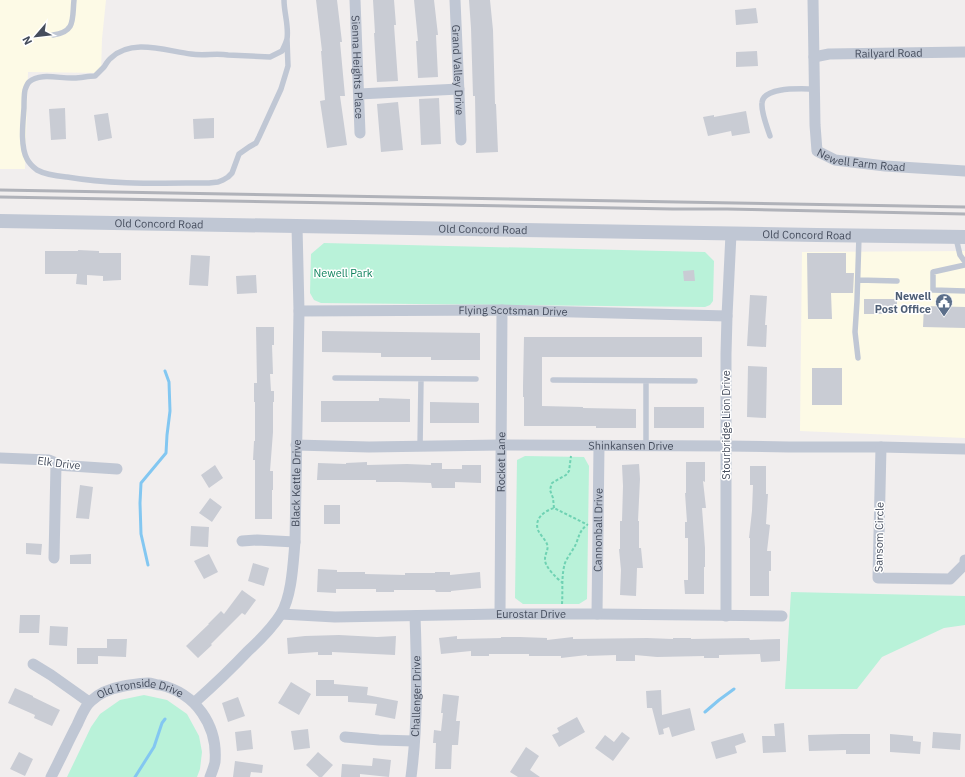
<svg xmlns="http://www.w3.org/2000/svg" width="965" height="777" viewBox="0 0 965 777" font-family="'IBM Plex Sans',sans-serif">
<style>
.commercial{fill:#fdfae6}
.green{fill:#b9f2d9}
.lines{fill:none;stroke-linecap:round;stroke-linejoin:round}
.stream{stroke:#83c7f1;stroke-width:3}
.building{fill:#c9ccd4}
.path{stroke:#6fd2b3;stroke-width:2;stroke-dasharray:3 2;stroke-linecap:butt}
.service{stroke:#c0c7d4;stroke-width:5.5}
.minor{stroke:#c0c7d4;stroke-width:11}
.tertiary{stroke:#c0c7d4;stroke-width:14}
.rail{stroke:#b0b2b9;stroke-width:3}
.labels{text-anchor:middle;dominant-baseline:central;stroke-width:3;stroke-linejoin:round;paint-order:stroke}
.street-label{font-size:11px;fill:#454d5d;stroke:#fff}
.park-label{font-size:11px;fill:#11835e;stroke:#fff}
.service-label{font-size:11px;font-weight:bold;fill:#4e5e75;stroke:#fff;text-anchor:end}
</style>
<rect width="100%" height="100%" fill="#f1eeee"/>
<path class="commercial" d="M 0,0 L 106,0 L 102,39 L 101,73 L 28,72 L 25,169 L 0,169 Z
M 965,251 L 965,438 L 800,431 L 802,252 Z"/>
<path class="green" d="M 324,243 L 705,252 L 714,261 L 713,301 L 710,305 L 705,307 L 321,303 L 314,300 L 310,293 L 311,254 Z
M 525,456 L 584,457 L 589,466 L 587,599 L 579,604 L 523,604 L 515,598 L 517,460 Z
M 791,592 L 965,596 L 965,625 L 944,628 L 882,657 L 857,689 L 785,689 Z
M 144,695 L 167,700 L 187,714 L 199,736 L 202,752 L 200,769 L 197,777 L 67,777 L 91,727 L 100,714 L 120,700 Z"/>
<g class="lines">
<path class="stream" d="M 148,565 L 141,534 L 140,503 L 141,483 L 166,453 L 167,435 L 170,411 L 169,382 L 165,371
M 705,712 L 719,700 L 734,689
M 135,777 L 154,747 L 162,723 L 165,719"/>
</g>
<path class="building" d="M 316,0 L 337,0 L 342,42 L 340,42 L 345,96 L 340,96 L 347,145 L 327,148 L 320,101 L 325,100 L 321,51 L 322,51 Z
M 373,0 L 394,0 L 396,25 L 394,25 L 398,81 L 377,82 L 374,33 L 375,33 Z
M 414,0 L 434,0 L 438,35 L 436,35 L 438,77 L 418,78 L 416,41 L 418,41 Z
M 469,0 L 490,0 L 493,30 L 495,104 L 496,104 L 498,152 L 476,153 L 475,96 L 473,96 L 471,28 Z
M 756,8 L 758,23 L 736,25 L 735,10 Z
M 757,51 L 758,66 L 736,67 L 736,52 Z
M 439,98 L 441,144 L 421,145 L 419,99 Z
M 398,102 L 403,150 L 381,152 L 377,104 Z
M 65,108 L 66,139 L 51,140 L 49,109 Z
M 746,111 L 750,133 L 732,136 L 731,131 L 708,136 L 703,117 L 714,115 L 714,117 Z
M 108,113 L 112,138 L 98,141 L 94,115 Z
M 214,118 L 214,138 L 194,139 L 193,119 Z
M 78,250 L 99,251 L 99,253 L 121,253 L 121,280 L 103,281 L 103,276 L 87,275 L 87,285 L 76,284 L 77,274 L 45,274 L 45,251 L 78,251 Z
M 807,253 L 846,253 L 846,273 L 854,273 L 853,293 L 831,293 L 832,319 L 808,319 Z
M 191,255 L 210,256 L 208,286 L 189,285 Z
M 694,270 L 695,281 L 684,281 L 683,271 Z
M 256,275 L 257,293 L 237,294 L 236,276 Z
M 750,295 L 767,296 L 765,325 L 767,325 L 766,347 L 747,346 Z
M 864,299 L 897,299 L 897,314 L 864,314 Z
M 924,306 L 965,307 L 965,328 L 923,327 Z
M 256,327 L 274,327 L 274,345 L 272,345 L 273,374 L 270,374 L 271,391 L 274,391 L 274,402 L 273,402 L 273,432 L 270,471 L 273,471 L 273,490 L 272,490 L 272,519 L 255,519 L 255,460 L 253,460 L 254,441 L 255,441 L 255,402 L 254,402 L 254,383 L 257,383 Z
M 322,331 L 480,333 L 480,360 L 431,360 L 431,357 L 381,357 L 381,353 L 322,352 Z
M 524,337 L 702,337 L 702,357 L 542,357 L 542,406 L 583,407 L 583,408 L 636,409 L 636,428 L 596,428 L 596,426 L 524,426 L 524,397 L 523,397 L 523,386 Z
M 748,366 L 767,367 L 766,418 L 747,417 Z
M 812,368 L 842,368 L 842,405 L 812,405 Z
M 379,398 L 410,399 L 410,422 L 321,422 L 321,401 L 379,401 Z
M 430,402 L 479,403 L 479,423 L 430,423 Z
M 654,407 L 704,407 L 704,428 L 654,428 Z
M 367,462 L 367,465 L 407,464 L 431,465 L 431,463 L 442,463 L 442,469 L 462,469 L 462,465 L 481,465 L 481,483 L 455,482 L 455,488 L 432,488 L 431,483 L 399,482 L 376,482 L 376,480 L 317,480 L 318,463 L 346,464 L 346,463 Z
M 686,462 L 705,462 L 705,482 L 703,481 L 706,508 L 702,508 L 705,548 L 705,567 L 704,567 L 704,594 L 685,594 L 684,580 L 688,580 L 688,538 L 685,538 L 685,522 L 687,522 L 685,493 L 686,493 Z
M 639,464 L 640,479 L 638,521 L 639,521 L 639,548 L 641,548 L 643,568 L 637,568 L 636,596 L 620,595 L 621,570 L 619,549 L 620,549 L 620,521 L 622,521 L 623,486 L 622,465 Z
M 215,465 L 223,478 L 209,488 L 201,475 Z
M 750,466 L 766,466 L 766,494 L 768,494 L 766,524 L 770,525 L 767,551 L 771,551 L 771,571 L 769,571 L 769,596 L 750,596 L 750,538 L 749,538 L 752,511 L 753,485 L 750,485 Z
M 80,485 L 93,487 L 89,519 L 76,518 Z
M 210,498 L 222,507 L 212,522 L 199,513 Z
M 324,505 L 340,505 L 340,524 L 324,524 Z
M 191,526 L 209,527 L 208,547 L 190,546 Z
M 26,543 L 42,544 L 41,555 L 26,554 Z
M 91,554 L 91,564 L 70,564 L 70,555 Z
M 209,554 L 218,572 L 204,579 L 194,561 Z
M 253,563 L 269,568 L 264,586 L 248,581 Z
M 318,569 L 337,570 L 337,572 L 365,572 L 365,574 L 405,575 L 405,573 L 435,573 L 435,572 L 450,572 L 450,575 L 480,572 L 481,588 L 451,591 L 451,592 L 436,592 L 435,590 L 394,590 L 394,592 L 376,592 L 376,589 L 336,589 L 336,593 L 317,592 Z
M 242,590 L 256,600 L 245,615 L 242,613 L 211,644 L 212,645 L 198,658 L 186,646 L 209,624 L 208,624 L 221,611 L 224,614 Z
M 20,615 L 40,615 L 39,633 L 19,633 Z
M 50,626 L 68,627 L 67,646 L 49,645 Z
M 339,635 L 377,637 L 396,636 L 395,655 L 332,652 L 332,655 L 318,655 L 318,652 L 288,654 L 287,638 L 305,636 Z
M 457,636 L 457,639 L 501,638 L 501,637 L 520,637 L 547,638 L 547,640 L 573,637 L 573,639 L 647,638 L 673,639 L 673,638 L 691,638 L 691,639 L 749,638 L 750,640 L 780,639 L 780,661 L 761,662 L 760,654 L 719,655 L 719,658 L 704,658 L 704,656 L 657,657 L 635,655 L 635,661 L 616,661 L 616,655 L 587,656 L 587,655 L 561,658 L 561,656 L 529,656 L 529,654 L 489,654 L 489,656 L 471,656 L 471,651 L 441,654 L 439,638 Z
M 107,639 L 127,639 L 126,657 L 98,656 L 98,664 L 77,664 L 77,648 L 107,648 Z
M 316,680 L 334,680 L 334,684 L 368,687 L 367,695 L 398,701 L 395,719 L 375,715 L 377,704 L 348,702 L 348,696 L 316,696 Z
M 291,682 L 311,694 L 299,715 L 278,703 Z
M 15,688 L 33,696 L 33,697 L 60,710 L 52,726 L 34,718 L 35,715 L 8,703 Z
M 661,690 L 662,715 L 690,708 L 695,730 L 672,737 L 669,727 L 663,729 L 664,734 L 659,735 L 652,708 L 647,708 L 646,691 Z
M 443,694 L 459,696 L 456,721 L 460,721 L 458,745 L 452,745 L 451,769 L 435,769 L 436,743 L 433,743 L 434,730 L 441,731 L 443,713 L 441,713 Z
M 238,697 L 245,716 L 228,722 L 222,703 Z
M 577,717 L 585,732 L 559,747 L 552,735 L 559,732 L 557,728 Z
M 784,723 L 786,752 L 763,753 L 762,736 L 775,736 L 774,724 Z
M 308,729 L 310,748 L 294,750 L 291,731 Z
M 251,730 L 253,749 L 237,751 L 235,732 Z
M 622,732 L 630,738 L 613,761 L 595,748 L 605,735 L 614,742 Z
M 933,732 L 961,734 L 960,750 L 932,748 Z
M 743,733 L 746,742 L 735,746 L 737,753 L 716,759 L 711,742 Z
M 842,734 L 870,734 L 870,754 L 846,754 L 846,750 L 809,751 L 808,735 Z
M 890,734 L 913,736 L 913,741 L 921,742 L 920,754 L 890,752 Z
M 526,747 L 539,756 L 530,770 L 540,777 L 518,777 L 510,772 Z
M 19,752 L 33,759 L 25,776 L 10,769 Z
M 318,752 L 333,765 L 322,777 L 319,777 L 306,765 Z
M 373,758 L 391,760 L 389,777 L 360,774 L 360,777 L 341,777 L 342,764 L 372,766 Z
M 235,761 L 263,765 L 262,773 L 251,772 L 250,777 L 233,777 Z"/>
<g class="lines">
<path class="path" d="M 554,508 L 553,498 L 550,490 L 551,486 L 552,483 L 566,475 L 569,471 L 571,456
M 563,583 C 557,579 544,566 545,559 C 545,553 549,550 547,544 C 545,539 540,535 538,530 C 534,519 544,511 554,508 L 588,525
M 562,604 C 563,591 561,576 565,563 C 568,556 573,550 576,544 C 579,536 580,530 587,525"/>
<path class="service" d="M 284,0 C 284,13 289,26 287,39 C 286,43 284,47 282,51 L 270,57 L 228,55 C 216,53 203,56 191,54 C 166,51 132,38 111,58 C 108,60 106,64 104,67 C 101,70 98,73 95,76 C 88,76 81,78 74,78 C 61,79 40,72 29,82 C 27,84 26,87 25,90 C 24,95 24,102 24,108 C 23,122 20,146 27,159 C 29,163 33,167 37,170 C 46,175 57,176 67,177 C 114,185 162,183 209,183 L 218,182 L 223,180 L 228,177 L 232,173 L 239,154 L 249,147 L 256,143 L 259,137 L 281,89 L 288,66 L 287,39
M 53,35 C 76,32 72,19 74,0
M 770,136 C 767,127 761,112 762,103 C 763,86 802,89 814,89
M 956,238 L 960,255 L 965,262
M 965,265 L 933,272 L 933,290 L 965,291
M 858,280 L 897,281
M 858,358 L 855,332 L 857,301 L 859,236
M 335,378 L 476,379
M 553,380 L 695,381
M 646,446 L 646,381
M 420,447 L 421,379"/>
<g class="minor">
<path id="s1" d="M 355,0 L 360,133"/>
<path id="s2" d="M 455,0 L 461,140"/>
<path id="s3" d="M 813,0 L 815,125 L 817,151 L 835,160 L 885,166 L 965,171"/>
<path id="s4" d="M 814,57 L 829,54 L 965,52"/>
<path d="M 359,94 L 459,89"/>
<path id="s5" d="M 299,311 L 502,310 L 727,316"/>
<path id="s6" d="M 296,445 L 369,447 L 501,445 L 726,446 L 789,447 L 881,447 L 965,449"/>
<path d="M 881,447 L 878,578 L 950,579 L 965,564 L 965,560"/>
<path d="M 0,458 L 49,460 L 54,462 L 56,465 L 117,469"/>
<path d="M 242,541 L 257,540 L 295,542"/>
<path d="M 54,558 L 56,465"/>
<path id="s7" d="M 281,614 L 335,617 L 500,614 L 597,614 L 782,616"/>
<path id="s8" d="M 500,614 L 502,310"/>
<path id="s9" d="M 597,614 L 599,446"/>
<path d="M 726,616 L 726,354 L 727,316 L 731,234"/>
<path d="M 33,664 L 51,675 L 89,702"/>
<path id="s10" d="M 195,702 C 213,686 231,669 248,651 C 260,640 272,628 281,614 C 292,595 293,564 295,542 L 299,311 L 297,226"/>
<path d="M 345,737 L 379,740 L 414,741"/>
<path id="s11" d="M 51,777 C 60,760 68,742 77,725 C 81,717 84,707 91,701 C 99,693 113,688 124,686 C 131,685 140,683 148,683 C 152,683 156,685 160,685 C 196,693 218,726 215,762 C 214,767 212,772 210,777"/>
<path id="s12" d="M 411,777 C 418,724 417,670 415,616"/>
</g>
<path class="tertiary" id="s13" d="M 0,221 L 817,235 L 965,237"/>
<path class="rail" d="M 0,190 L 965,207
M 0,197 L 673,209 L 727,209 L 965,214"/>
</g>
<defs>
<g id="civic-pin" transform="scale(0.9)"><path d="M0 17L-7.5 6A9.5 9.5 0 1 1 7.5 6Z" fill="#5c6f8a" stroke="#fff"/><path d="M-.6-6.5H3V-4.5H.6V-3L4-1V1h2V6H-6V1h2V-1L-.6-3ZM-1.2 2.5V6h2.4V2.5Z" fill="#fff"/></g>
</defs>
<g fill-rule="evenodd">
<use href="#civic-pin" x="944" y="302"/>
</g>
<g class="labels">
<g class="street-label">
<text stroke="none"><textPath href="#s4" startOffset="75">Railyard Road</textPath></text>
<text stroke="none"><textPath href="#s1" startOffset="67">Sienna Heights Place</textPath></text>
<text stroke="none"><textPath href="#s2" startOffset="70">Grand Valley Drive</textPath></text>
<text stroke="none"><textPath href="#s3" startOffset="197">Newell Farm Road</textPath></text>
<text stroke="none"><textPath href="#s13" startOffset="159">Old Concord Road</textPath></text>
<text stroke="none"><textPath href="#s13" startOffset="483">Old Concord Road</textPath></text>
<text stroke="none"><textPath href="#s13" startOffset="807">Old Concord Road</textPath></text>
<text stroke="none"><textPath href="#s5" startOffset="214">Flying Scotsman Drive</textPath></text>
<text transform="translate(726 425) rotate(-90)">Stourbridge Lion Drive</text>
<text stroke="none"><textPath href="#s6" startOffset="335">Shinkansen Drive</textPath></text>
<text stroke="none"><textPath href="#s8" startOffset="152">Rocket Lane</textPath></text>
<text transform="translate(59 463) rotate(7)">Elk Drive</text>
<text stroke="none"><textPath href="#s10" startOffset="256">Black Kettle Drive</textPath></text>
<text stroke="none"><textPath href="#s9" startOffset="84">Cannonball Drive</textPath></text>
<text transform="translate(879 537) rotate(-89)">Sansom Circle</text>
<text stroke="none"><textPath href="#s7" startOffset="250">Eurostar Drive</textPath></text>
<text stroke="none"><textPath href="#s12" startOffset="81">Challenger Drive</textPath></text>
<text stroke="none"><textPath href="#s11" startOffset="139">Old Ironside Drive</textPath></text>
</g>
<g class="park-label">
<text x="343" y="273">Newell Park</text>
</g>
<g class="service-label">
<text x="931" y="296">Newell<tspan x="931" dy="13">Post Office</tspan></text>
</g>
</g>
<g transform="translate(36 36) rotate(242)" stroke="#ffffff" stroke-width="3" paint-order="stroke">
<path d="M0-3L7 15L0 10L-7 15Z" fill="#454d5d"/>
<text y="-6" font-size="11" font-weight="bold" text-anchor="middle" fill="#454d5d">N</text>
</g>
</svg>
